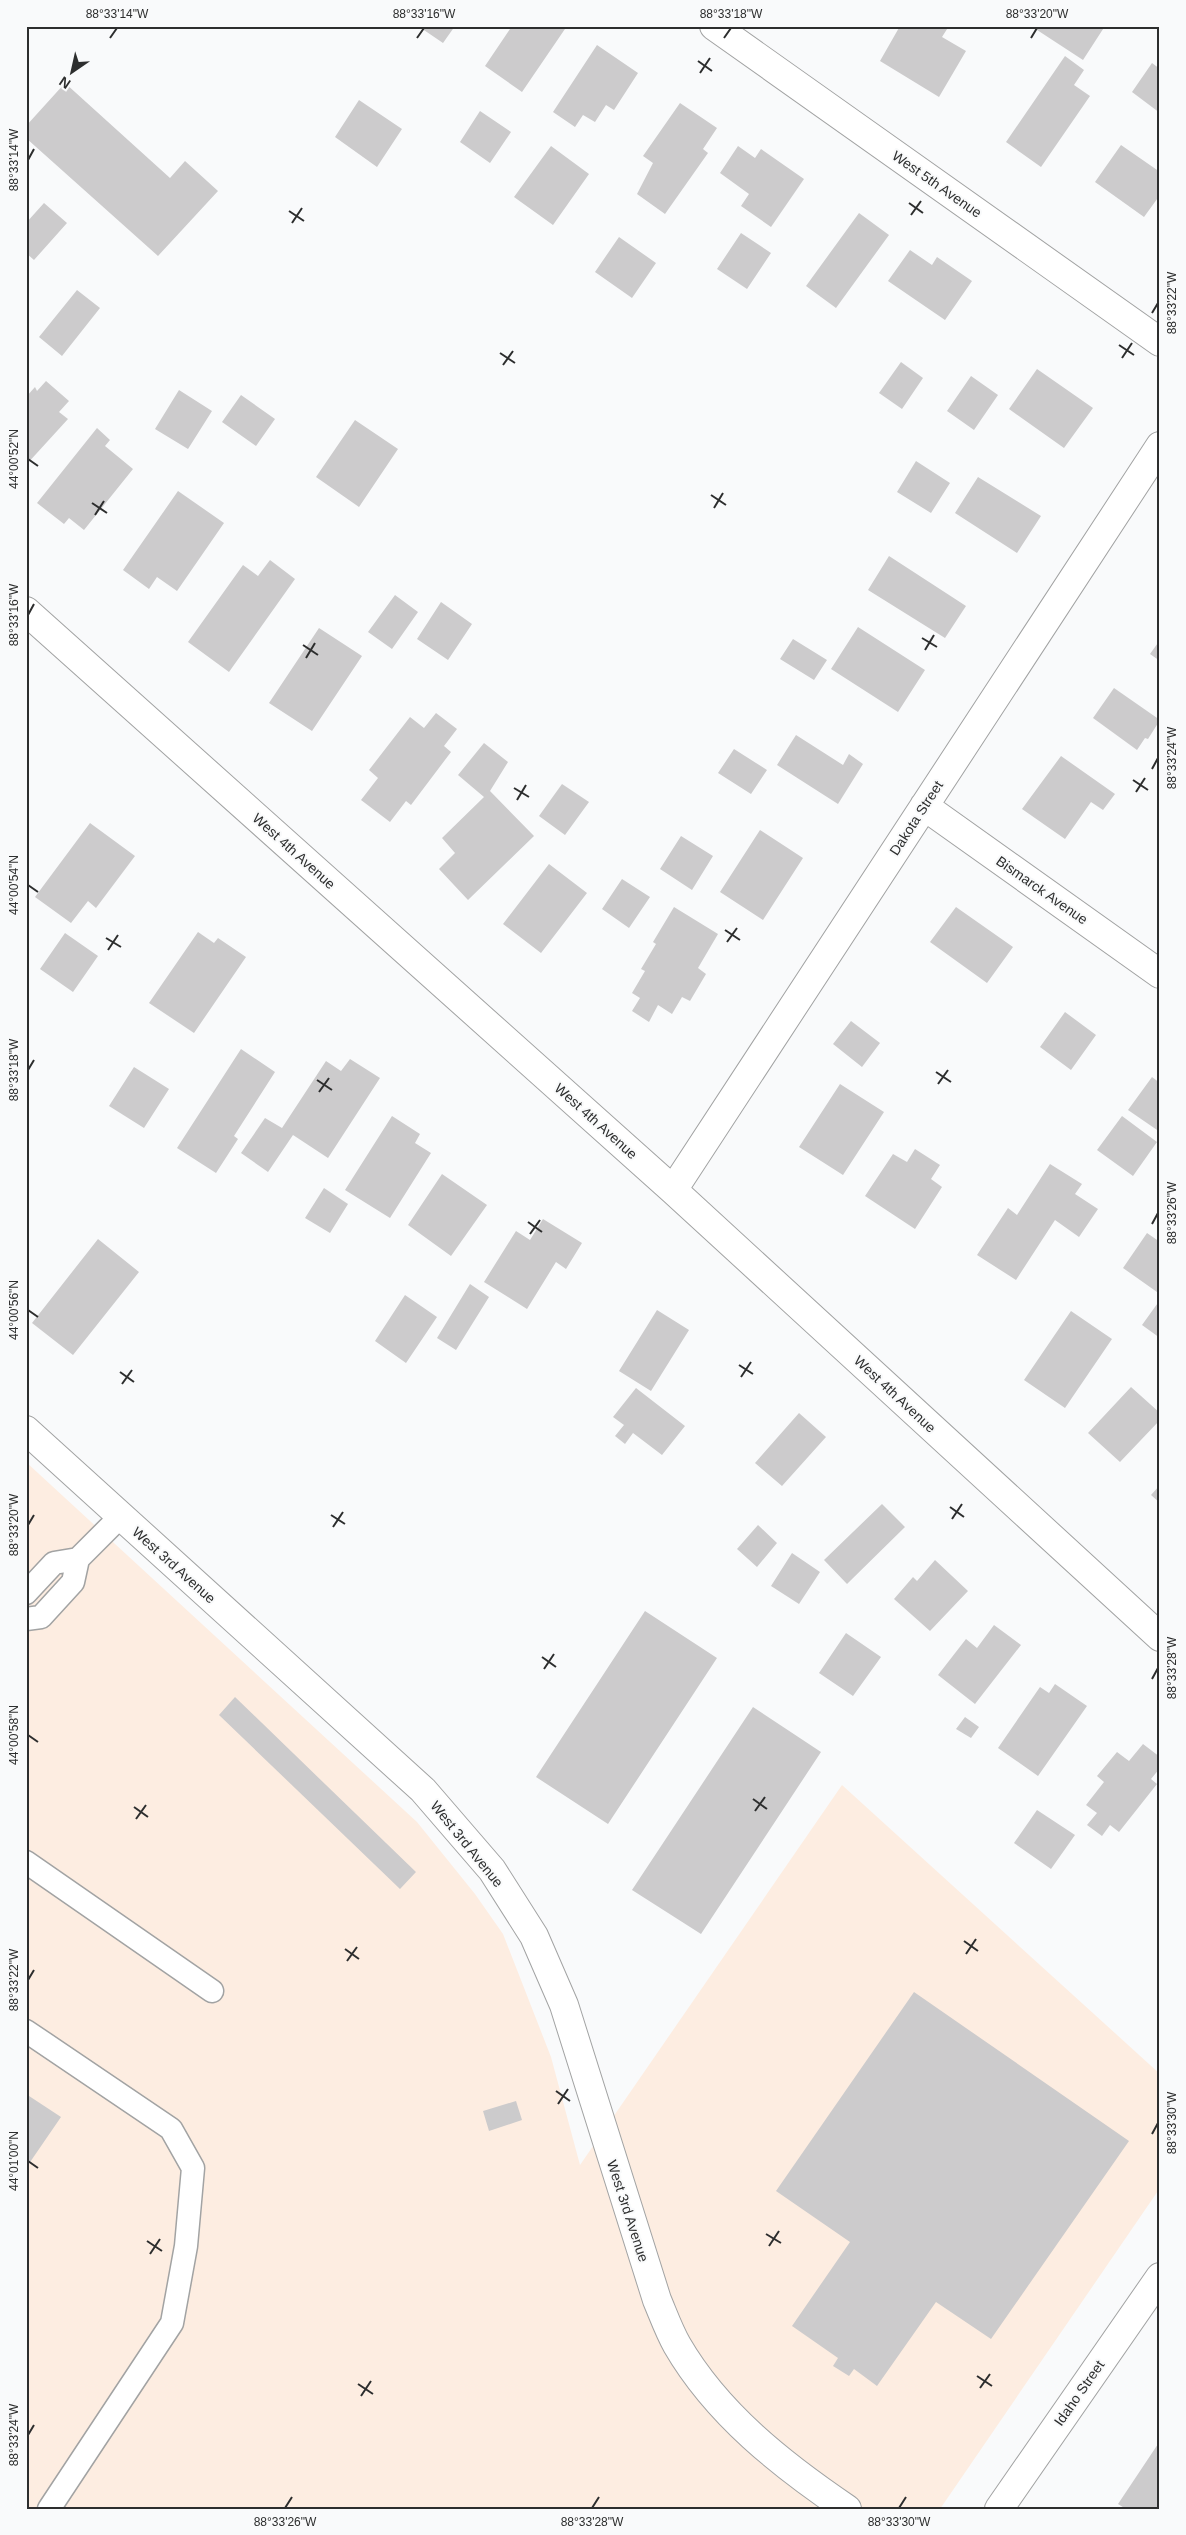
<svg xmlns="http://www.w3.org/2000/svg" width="1186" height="2535" viewBox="0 0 1186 2535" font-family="Helvetica,sans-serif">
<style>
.industrial{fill:#fdede1}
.building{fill:#cccbcc}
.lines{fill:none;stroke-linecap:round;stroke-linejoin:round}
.service-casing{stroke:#a2a3a3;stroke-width:25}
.minor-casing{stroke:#a2a3a3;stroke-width:30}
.service{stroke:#fff;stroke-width:22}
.minor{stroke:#fff;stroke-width:28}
.ticks{fill:none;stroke:#2d2e2e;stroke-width:2}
.labels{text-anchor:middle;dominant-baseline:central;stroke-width:4;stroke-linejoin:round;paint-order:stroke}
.street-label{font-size:14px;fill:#2d2e2e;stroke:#f9fafb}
.neatline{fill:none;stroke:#2d2e2e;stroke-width:2}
.ticks-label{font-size:12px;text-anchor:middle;fill:#2d2e2e}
</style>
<rect width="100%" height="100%" fill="#f9fafb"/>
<path class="industrial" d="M 26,1462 L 417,1822 L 475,1894 L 503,1934 L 551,2057 L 580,2165 L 842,1785 L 1160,2074 L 1160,2188 L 940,2509 L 26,2509 Z"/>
<path class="building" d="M 418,26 L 455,26 L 443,43 Z
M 512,26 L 567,26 L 522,92 L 485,66 Z
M 900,26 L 949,26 L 942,37 L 966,51 L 939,97 L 880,61 Z
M 1035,26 L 1105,26 L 1083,60 L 1034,28 Z
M 597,45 L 638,73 L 614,110 L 606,105 L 595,122 L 583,115 L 575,127 L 553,112 Z
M 1065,56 L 1084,70 L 1074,85 L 1090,96 L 1041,167 L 1006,142 Z
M 1152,63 L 1160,69 L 1160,113 L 1132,92 Z
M 65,83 L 170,178 L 185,161 L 218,191 L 158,256 L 26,138 L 26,126 Z
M 359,100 L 402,129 L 377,167 L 335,137 Z
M 680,103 L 717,128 L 703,149 L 708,153 L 665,214 L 637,194 L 653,163 L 643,156 Z
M 480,111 L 511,132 L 490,163 L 460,142 Z
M 1121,145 L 1160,172 L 1160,195 L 1144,217 L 1095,182 Z
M 551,146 L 589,174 L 553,225 L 514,197 Z
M 738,146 L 755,158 L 761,149 L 804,179 L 771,227 L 741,206 L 749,194 L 720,173 Z
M 44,203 L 67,223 L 34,260 L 26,253 L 26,223 Z
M 859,213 L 889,235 L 836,308 L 806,286 Z
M 741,233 L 771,253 L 747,289 L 717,269 Z
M 619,237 L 656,263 L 632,298 L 595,272 Z
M 910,250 L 932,265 L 937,257 L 972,281 L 945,320 L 888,281 Z
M 77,290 L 100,308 L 62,356 L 39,337 Z
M 901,362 L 923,378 L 902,409 L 879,393 Z
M 1037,369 L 1093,408 L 1064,448 L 1009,409 Z
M 971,376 L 998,395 L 974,430 L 947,411 Z
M 46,381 L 69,401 L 59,412 L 68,419 L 26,465 L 26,397 L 35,387 L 37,391 Z
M 179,390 L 212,411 L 188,449 L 155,429 Z
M 241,395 L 275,419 L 256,446 L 222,422 Z
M 355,420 L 398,449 L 359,507 L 316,477 Z
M 97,428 L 110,440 L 105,446 L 133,469 L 84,530 L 69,518 L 64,524 L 37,503 Z
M 916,461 L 950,483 L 931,513 L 897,492 Z
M 978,477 L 1041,516 L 1017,553 L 955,513 Z
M 178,491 L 224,523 L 177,591 L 157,577 L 149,589 L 123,570 Z
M 889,556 L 966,606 L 945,638 L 868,590 Z
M 270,560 L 295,579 L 229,672 L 188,642 L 243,565 L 258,576 Z
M 395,595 L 418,612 L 392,649 L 368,632 Z
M 441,602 L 472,624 L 448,660 L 417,639 Z
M 858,627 L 925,670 L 898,712 L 831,669 Z
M 319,628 L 362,656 L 312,731 L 269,703 Z
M 793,639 L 827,660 L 814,680 L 780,659 Z
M 1160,640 L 1160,661 L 1150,654 Z
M 1114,688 L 1160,720 L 1148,739 L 1145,738 L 1137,750 L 1093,718 Z
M 436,713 L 457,729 L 444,746 L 451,752 L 411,805 L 406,801 L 390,822 L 361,800 L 378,778 L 369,770 L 410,717 L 424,728 Z
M 796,735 L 843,765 L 849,754 L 863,764 L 838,804 L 777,765 Z
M 484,743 L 508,762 L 490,791 L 534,836 L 468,900 L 439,869 L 455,853 L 442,838 L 484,797 L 458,775 Z
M 734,749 L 767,770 L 751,794 L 718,773 Z
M 1061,756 L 1115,794 L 1103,810 L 1091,802 L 1065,839 L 1022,809 Z
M 562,784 L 589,802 L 565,835 L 539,816 Z
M 90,823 L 135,856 L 96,908 L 88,901 L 71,923 L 35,897 Z
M 760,830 L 803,858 L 763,920 L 720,892 Z
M 681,836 L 713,856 L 692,890 L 660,869 Z
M 549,864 L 587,893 L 541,953 L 503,924 Z
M 622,879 L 650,897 L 629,928 L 602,909 Z
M 674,907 L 718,934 L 698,968 L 706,974 L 690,1001 L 682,997 L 672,1014 L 658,1005 L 649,1022 L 632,1011 L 640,998 L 632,993 L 645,971 L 641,969 L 656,944 L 653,942 Z
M 956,907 L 1013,947 L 987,983 L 930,942 Z
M 198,932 L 214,943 L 218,938 L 246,957 L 194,1033 L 149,1003 Z
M 65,933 L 98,956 L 73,992 L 40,969 Z
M 1065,1012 L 1096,1035 L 1071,1070 L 1040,1047 Z
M 851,1021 L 880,1043 L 862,1067 L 833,1044 Z
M 241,1049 L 275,1072 L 234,1136 L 238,1139 L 216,1173 L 177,1148 Z
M 350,1059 L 380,1078 L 328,1158 L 293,1135 L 268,1172 L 241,1153 L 265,1118 L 282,1128 L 326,1061 L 341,1071 Z
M 134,1067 L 169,1089 L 144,1128 L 109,1106 Z
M 1152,1077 L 1160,1083 L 1160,1132 L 1128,1110 Z
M 840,1084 L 884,1112 L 843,1175 L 799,1147 Z
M 392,1116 L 420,1134 L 415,1143 L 431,1153 L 390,1218 L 345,1190 Z
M 1122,1116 L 1157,1142 L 1133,1176 L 1097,1150 Z
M 915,1149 L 940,1165 L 931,1179 L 942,1187 L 915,1229 L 865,1196 L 893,1154 L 907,1162 Z
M 1050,1164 L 1082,1184 L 1075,1194 L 1098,1209 L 1079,1237 L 1055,1220 L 1016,1280 L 977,1255 L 1008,1208 L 1017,1215 Z
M 442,1174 L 487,1205 L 451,1256 L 408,1225 Z
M 324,1188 L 348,1204 L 330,1233 L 305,1218 Z
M 543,1219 L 582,1243 L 566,1269 L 556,1262 L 527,1309 L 484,1282 L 516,1231 L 530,1240 Z
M 1147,1233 L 1160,1242 L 1160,1288 L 1157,1292 L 1123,1268 Z
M 98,1239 L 139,1272 L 73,1355 L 32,1323 Z
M 470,1284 L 489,1297 L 456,1350 L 437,1338 Z
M 405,1295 L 437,1317 L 406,1363 L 375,1341 Z
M 1160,1300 L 1160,1338 L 1142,1325 Z
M 657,1310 L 689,1330 L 651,1391 L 619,1371 Z
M 1071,1311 L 1112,1339 L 1065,1408 L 1024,1380 Z
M 1131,1387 L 1160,1413 L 1160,1420 L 1120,1462 L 1088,1433 Z
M 636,1388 L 685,1426 L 662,1455 L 633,1433 L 625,1444 L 615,1436 L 624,1425 L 613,1417 Z
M 799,1413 L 826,1437 L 782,1486 L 755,1463 Z
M 1160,1485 L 1160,1503 L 1151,1495 Z
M 882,1504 L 905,1527 L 847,1584 L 824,1560 Z
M 758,1525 L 777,1543 L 757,1567 L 737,1549 Z
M 792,1553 L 820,1572 L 799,1604 L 771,1586 Z
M 935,1560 L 968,1591 L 930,1631 L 894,1599 L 913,1577 L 917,1581 Z
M 645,1611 L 717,1658 L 608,1824 L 536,1777 Z
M 994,1625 L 1021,1645 L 975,1704 L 938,1675 L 966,1639 L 977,1648 Z
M 846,1633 L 881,1657 L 853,1696 L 819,1673 Z
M 1055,1684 L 1087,1706 L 1038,1776 L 998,1748 L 1040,1687 L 1049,1693 Z
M 235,1697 L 416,1872 L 400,1889 L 219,1715 Z
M 753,1707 L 821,1752 L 701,1934 L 632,1890 Z
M 965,1717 L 979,1727 L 971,1738 L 956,1729 Z
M 1143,1744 L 1160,1757 L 1160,1768 L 1151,1779 L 1157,1784 L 1119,1832 L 1110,1825 L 1102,1836 L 1087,1825 L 1097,1813 L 1086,1805 L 1104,1782 L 1097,1776 L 1117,1752 L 1129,1761 Z
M 1037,1810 L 1075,1835 L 1051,1869 L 1014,1843 Z
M 914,1992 L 1129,2141 L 991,2339 L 936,2302 L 877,2386 L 854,2369 L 849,2376 L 833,2366 L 838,2358 L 792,2326 L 850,2242 L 776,2191 Z
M 26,2094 L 61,2117 L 26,2168 Z
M 516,2101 L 522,2120 L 489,2131 L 483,2111 Z
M 1160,2441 L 1160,2509 L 1126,2509 L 1118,2504 Z"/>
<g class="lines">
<g class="service-casing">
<path id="service" d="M 26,1593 L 54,1563 L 78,1559
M 26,1619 L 41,1617 L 73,1582 L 78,1559 L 120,1517
M 26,1862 L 212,1991
M 26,2031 L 171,2129 L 193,2168 L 186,2246 L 172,2323 L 49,2509"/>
</g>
<g class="minor-casing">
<path id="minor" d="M 714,26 L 1160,342
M 26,611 L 673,1190 L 1160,1637
M 924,806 L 1160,974
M 673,1190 L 1160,446
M 26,1430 L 423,1790 L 492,1870 L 534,1936 L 564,2005 L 657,2300 C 663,2314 669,2331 677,2345 C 717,2414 782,2465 847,2509
M 999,2509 L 1160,2277"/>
</g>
<use href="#service" class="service"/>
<use href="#minor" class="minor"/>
</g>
<path class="ticks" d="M 110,38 L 117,28M 417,38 L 424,28M 724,38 L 731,28M 1031,38 L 1037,28M 698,61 L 712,71M 700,73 L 710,58M 28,160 L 34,149M 909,203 L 923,213M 289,211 L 304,221M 911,215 L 921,201M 292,223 L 302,208M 1152,313 L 1158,303M 1119,345 L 1134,355M 500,353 L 515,363M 1122,358 L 1132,343M 503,365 L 513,351M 28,459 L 38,466M 711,495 L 726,505M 92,503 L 107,513M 714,508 L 723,493M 95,515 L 104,501M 28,615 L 34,604M 922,638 L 937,647M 303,645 L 318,655M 925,650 L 934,635M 306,658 L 315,643M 1152,769 L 1158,758M 1133,780 L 1148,790M 514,788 L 529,797M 1136,792 L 1145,778M 517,800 L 526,785M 28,885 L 38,892M 725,930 L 740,940M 106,938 L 121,947M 727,942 L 737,928M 108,950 L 118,935M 28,1070 L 34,1060M 936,1072 L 951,1082M 317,1080 L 332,1090M 938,1084 L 948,1070M 319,1092 L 329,1078M 528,1222 L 542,1232M 1152,1224 L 1158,1213M 530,1234 L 540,1220M 28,1310 L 38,1317M 739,1365 L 753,1374M 120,1372 L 134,1382M 741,1377 L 751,1362M 122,1384 L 132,1370M 950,1507 L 964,1517M 331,1515 L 345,1524M 952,1519 L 962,1504M 28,1525 L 34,1515M 333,1527 L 343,1512M 542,1657 L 556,1667M 544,1669 L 554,1654M 1152,1679 L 1158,1668M 28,1735 L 38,1742M 753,1799 L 767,1809M 134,1807 L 148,1817M 755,1811 L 765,1797M 136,1819 L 146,1805M 964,1941 L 978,1951M 345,1949 L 359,1959M 966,1954 L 976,1939M 347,1961 L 357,1947M 28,1980 L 34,1970M 556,2091 L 570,2101M 558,2104 L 568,2089M 1152,2134 L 1158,2123M 28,2161 L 38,2168M 766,2234 L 781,2243M 147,2241 L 162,2251M 769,2246 L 779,2231M 150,2254 L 160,2239M 977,2376 L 992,2386M 358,2384 L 373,2394M 980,2388 L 990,2374M 361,2396 L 371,2381M 28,2435 L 34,2425M 285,2508 L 292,2497M 592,2508 L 599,2497M 899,2508 L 906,2497"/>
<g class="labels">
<g class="street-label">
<text transform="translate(937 184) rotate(35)">West 5th Avenue</text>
<text transform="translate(916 818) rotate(-57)">Dakota Street</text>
<text transform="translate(294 851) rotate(42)">West 4th Avenue</text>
<text transform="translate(1042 890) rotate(35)">Bismarck Avenue</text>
<text transform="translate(596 1121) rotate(42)">West 4th Avenue</text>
<text transform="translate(895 1394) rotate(43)">West 4th Avenue</text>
<text transform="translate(174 1565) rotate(42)">West 3rd Avenue</text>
<text transform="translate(467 1844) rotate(51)">West 3rd Avenue</text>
<text transform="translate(628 2211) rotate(72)">West 3rd Avenue</text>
<text transform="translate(1079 2393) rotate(-55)">Idaho Street</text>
</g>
</g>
<rect width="1186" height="2535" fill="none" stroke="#f9fafb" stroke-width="55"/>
<g transform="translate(72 72) rotate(214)" stroke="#f9fafb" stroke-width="4" paint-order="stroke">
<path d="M0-4L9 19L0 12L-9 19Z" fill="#2d2e2e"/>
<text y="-8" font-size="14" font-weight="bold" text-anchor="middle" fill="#2d2e2e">N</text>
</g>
<rect x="28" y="28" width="1130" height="2480" class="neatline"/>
<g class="ticks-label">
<text x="117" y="18">88°33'14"W</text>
<text x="424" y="18">88°33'16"W</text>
<text x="731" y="18">88°33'18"W</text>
<text x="1037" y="18">88°33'20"W</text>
<text transform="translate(14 160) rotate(-90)" y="4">88°33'14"W</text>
<text transform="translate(1172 303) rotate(-90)" y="4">88°33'22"W</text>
<text transform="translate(14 459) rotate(-90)" y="4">44°00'52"N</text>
<text transform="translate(14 615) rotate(-90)" y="4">88°33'16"W</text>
<text transform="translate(1172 758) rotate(-90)" y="4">88°33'24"W</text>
<text transform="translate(14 885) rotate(-90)" y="4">44°00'54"N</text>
<text transform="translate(14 1070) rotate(-90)" y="4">88°33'18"W</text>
<text transform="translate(1172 1213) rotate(-90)" y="4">88°33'26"W</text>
<text transform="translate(14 1310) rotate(-90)" y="4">44°00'56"N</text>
<text transform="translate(14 1525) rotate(-90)" y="4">88°33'20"W</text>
<text transform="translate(1172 1668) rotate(-90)" y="4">88°33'28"W</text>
<text transform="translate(14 1735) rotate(-90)" y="4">44°00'58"N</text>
<text transform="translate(14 1980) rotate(-90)" y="4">88°33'22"W</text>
<text transform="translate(1172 2123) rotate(-90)" y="4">88°33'30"W</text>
<text transform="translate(14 2161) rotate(-90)" y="4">44°01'00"N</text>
<text transform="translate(14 2435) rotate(-90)" y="4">88°33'24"W</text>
<text x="285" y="2526">88°33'26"W</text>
<text x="592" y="2526">88°33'28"W</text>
<text x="899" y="2526">88°33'30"W</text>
</g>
</svg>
